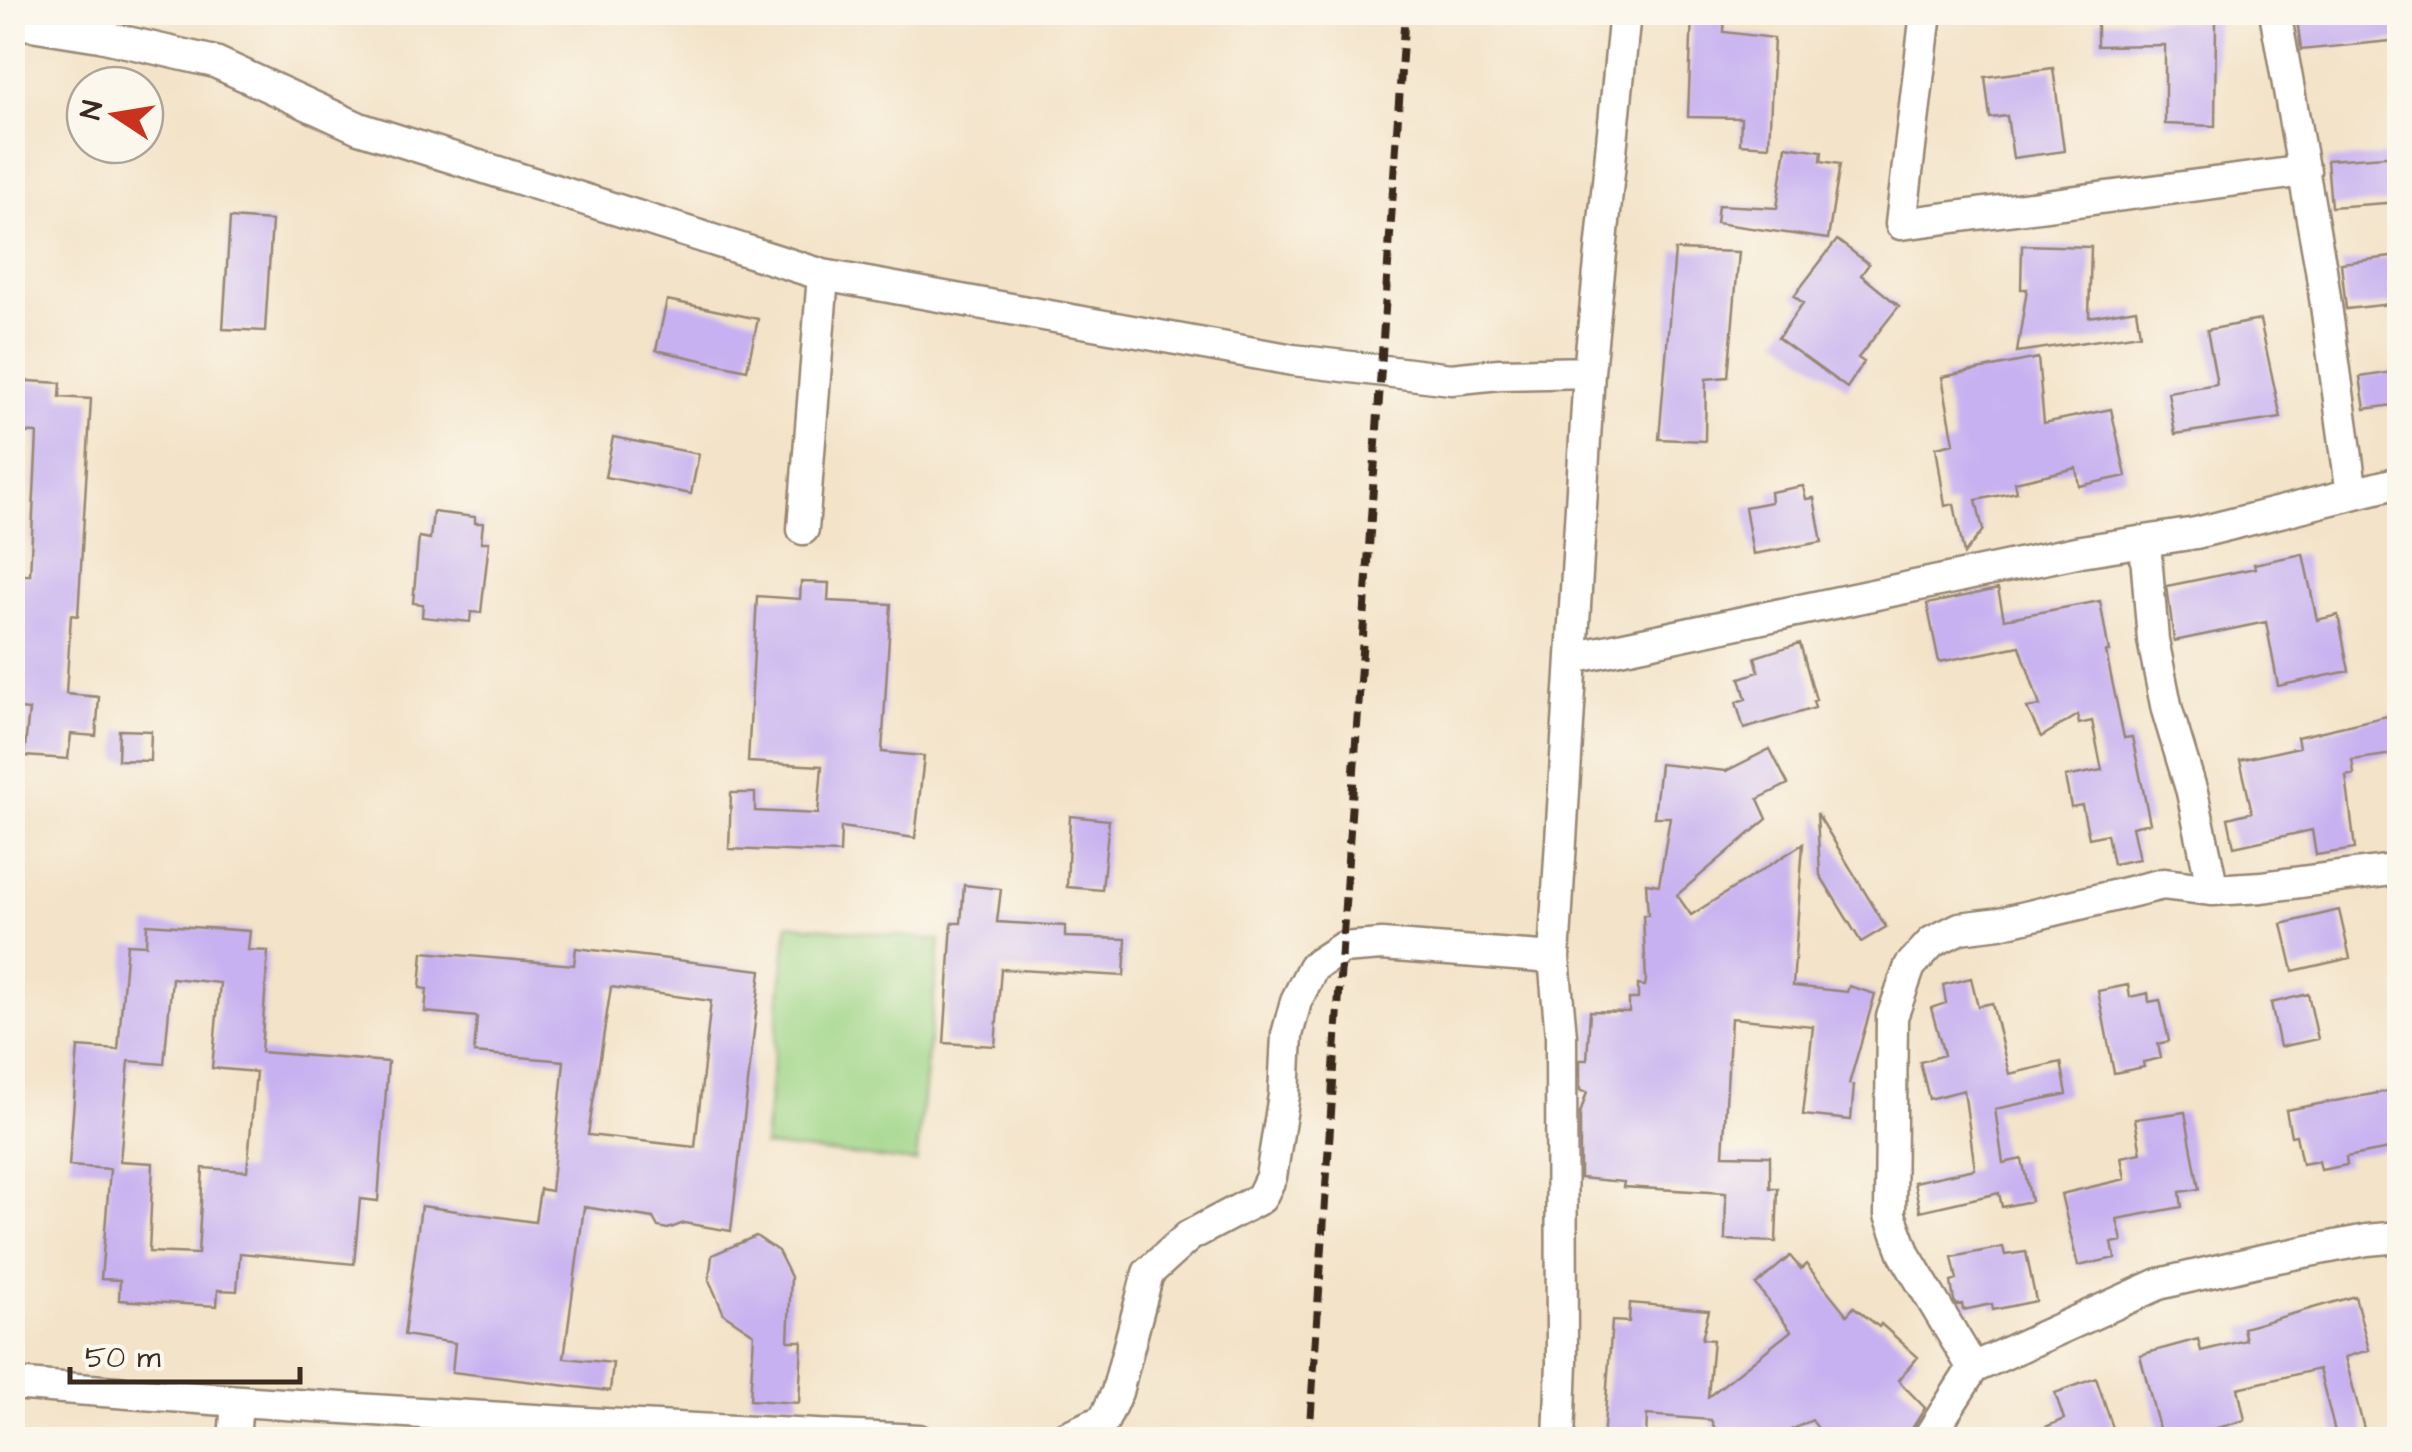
<svg xmlns="http://www.w3.org/2000/svg" width="2412" height="1452" viewBox="0 0 2412 1452" font-family="'Architects Daughter',sans-serif">
<style>
.green{fill:#9dd485;stroke:#6c7f52;stroke-width:2.5}
.building{fill:#c7b1f0;fill-rule:evenodd}
.lines{fill:none;stroke-linecap:round;stroke-linejoin:round}
.street-casing{stroke:#978673;stroke-width:35}
.street{stroke:#fff;stroke-width:30}
.rail{stroke:#3b2a1e;stroke-width:8;stroke-dasharray:15 8;stroke-linecap:butt}
</style>
<rect width="100%" height="100%" fill="#fbf7ec"/>
<filter id="ink" filterUnits="userSpaceOnUse"><feTurbulence type="fractalNoise" baseFrequency=".01" numOctaves="2"/><feDisplacementMap in="SourceGraphic" scale="20" xChannelSelector="R" yChannelSelector="G"/><feConvolveMatrix kernelMatrix="1 2 1 2 8 2 1 2 1" color-interpolation-filters="sRGB"/></filter>
<filter id="wash" filterUnits="userSpaceOnUse"><feTurbulence type="fractalNoise" baseFrequency=".0048" numOctaves="4" result="noise"/><feDisplacementMap in="SourceGraphic" scale="40" xChannelSelector="R" yChannelSelector="G"/><feGaussianBlur stdDeviation="2.25" result="paint"/><feColorMatrix in="noise" values="0 0 0 0 0 0 0 0 0 0 0 0 0 0 0 0 0 1.4 0 .05"/><feComposite in="paint" operator="in"/></filter>
<g filter="url(#wash)">
<rect width="100%" height="100%" fill="#f3e3c8"/>
<path class="green" d="M 788,924 L 940,940 L 916,1162 L 764,1146 Z"/>
<g id="blocks">
<path class="building" d="M 1692,12 L 1725,12 L 1724,32 L 1774,38 L 1769,146 L 1740,144 L 1741,118 L 1688,117 Z
M 2296,12 L 2400,12 L 2400,40 L 2301,50 Z
M 2216,20 L 2215,126 L 2165,124 L 2165,45 L 2097,46 L 2097,21 Z
M 2053,68 L 2064,151 L 2013,158 L 2007,116 L 1990,118 L 1985,77 Z
M 1786,146 L 1822,151 L 1821,161 L 1840,164 L 1828,239 L 1716,223 L 1718,205 L 1777,208 Z
M 2400,155 L 2400,202 L 2331,207 L 2327,160 Z
M 230,218 L 272,221 L 265,331 L 223,329 Z
M 1837,240 L 1869,264 L 1861,275 L 1899,306 L 1858,358 L 1864,362 L 1847,388 L 1778,338 L 1803,303 L 1794,296 Z
M 2022,245 L 2091,247 L 2089,317 L 2136,309 L 2140,334 L 2017,352 L 2027,289 L 2021,289 Z
M 1675,250 L 1739,252 L 1728,377 L 1706,379 L 1705,441 L 1659,439 Z
M 2400,256 L 2400,303 L 2346,309 L 2341,263 Z
M 667,300 L 758,319 L 747,370 L 656,350 Z
M 2260,320 L 2281,418 L 2175,434 L 2168,392 L 2217,384 L 2207,330 Z
M 2038,358 L 2044,423 L 2111,409 L 2126,476 L 2079,486 L 2076,468 L 2015,482 L 2017,492 L 1976,500 L 1983,530 L 1964,554 L 1954,504 L 1945,506 L 1936,447 L 1954,443 L 1942,377 Z
M 2400,371 L 2400,404 L 2365,409 L 2360,377 Z
M 12,380 L 61,383 L 60,397 L 91,399 L 78,616 L 71,615 L 66,694 L 99,697 L 96,736 L 71,734 L 68,759 L 24,756 L 29,710 L 12,708 L 12,575 L 30,575 L 37,433 L 12,432 Z
M 613,437 L 699,454 L 691,494 L 605,477 Z
M 1803,486 L 1806,499 L 1814,498 L 1822,542 L 1753,554 L 1745,507 L 1771,502 L 1770,492 Z
M 433,512 L 475,517 L 475,523 L 483,523 L 481,542 L 489,542 L 481,613 L 471,612 L 470,622 L 422,617 L 423,604 L 413,603 L 419,537 L 430,539 Z
M 2303,554 L 2317,620 L 2338,615 L 2349,671 L 2278,686 L 2266,622 L 2174,641 L 2167,586 L 2255,568 L 2254,564 Z
M 801,582 L 829,583 L 828,601 L 891,604 L 882,752 L 924,756 L 915,838 L 841,827 L 840,853 L 729,849 L 731,793 L 755,793 L 755,811 L 818,814 L 822,766 L 748,762 L 757,596 L 800,599 Z
M 1998,589 L 2004,619 L 2100,601 L 2109,652 L 2106,652 L 2124,738 L 2132,737 L 2150,823 L 2132,827 L 2139,859 L 2113,864 L 2107,834 L 2089,838 L 2082,805 L 2071,807 L 2065,777 L 2102,770 L 2092,721 L 2079,724 L 2077,715 L 2041,737 L 2027,708 L 2040,706 L 2020,646 L 1939,662 L 1927,604 Z
M 1800,643 L 1816,700 L 1813,701 L 1815,708 L 1744,729 L 1736,702 L 1746,699 L 1740,678 L 1759,672 L 1755,657 Z
M 2400,713 L 2400,753 L 2352,760 L 2354,774 L 2346,776 L 2355,849 L 2316,855 L 2312,830 L 2234,847 L 2228,818 L 2252,812 L 2240,760 L 2299,747 L 2297,737 Z
M 119,730 L 151,731 L 150,761 L 118,760 Z
M 1770,749 L 1788,784 L 1758,799 L 1767,819 L 1677,895 L 1691,915 L 1803,844 L 1793,986 L 1847,992 L 1849,986 L 1875,994 L 1849,1084 L 1854,1085 L 1851,1120 L 1803,1115 L 1813,1026 L 1731,1018 L 1723,1155 L 1770,1156 L 1770,1188 L 1778,1188 L 1776,1242 L 1725,1240 L 1726,1193 L 1623,1187 L 1624,1182 L 1580,1178 L 1580,1114 L 1587,1092 L 1580,1091 L 1580,1060 L 1587,1060 L 1590,1011 L 1629,1012 L 1629,999 L 1638,999 L 1638,985 L 1645,986 L 1646,981 L 1643,915 L 1648,915 L 1646,883 L 1659,885 L 1670,817 L 1654,817 L 1660,764 L 1726,771 Z
M 1817,813 L 1886,927 L 1861,942 L 1820,875 Z
M 1070,816 L 1109,820 L 1102,890 L 1067,887 Z
M 964,885 L 1001,889 L 997,922 L 1065,926 L 1065,937 L 1126,939 L 1124,976 L 1001,969 L 995,1046 L 944,1043 L 952,923 L 961,923 Z
M 2339,910 L 2350,958 L 2293,971 L 2282,924 Z
M 147,924 L 250,931 L 248,950 L 268,951 L 261,1052 L 388,1062 L 378,1201 L 360,1199 L 354,1264 L 240,1253 L 237,1291 L 218,1290 L 217,1306 L 119,1300 L 120,1280 L 101,1279 L 110,1169 L 69,1166 L 78,1047 L 118,1050 L 127,944 L 146,945 ZM 172,978 L 220,983 L 212,1068 L 256,1072 L 247,1171 L 203,1168 L 198,1254 L 149,1252 L 153,1163 L 120,1161 L 129,1061 L 164,1064 Z
M 576,948 L 761,970 L 731,1231 L 684,1223 L 668,1229 L 658,1227 L 653,1218 L 584,1207 L 564,1358 L 613,1363 L 610,1391 L 452,1372 L 455,1343 L 404,1335 L 421,1206 L 535,1222 L 540,1189 L 551,1191 L 564,1061 L 474,1053 L 477,1017 L 425,1012 L 427,989 L 420,988 L 423,952 L 574,965 ZM 611,987 L 711,1001 L 695,1147 L 588,1135 Z
M 1971,978 L 1978,1006 L 1992,1003 L 2009,1074 L 2061,1062 L 2067,1094 L 1995,1109 L 2003,1163 L 2022,1159 L 2031,1201 L 2002,1207 L 1999,1193 L 1920,1211 L 1914,1182 L 1975,1169 L 1964,1090 L 1929,1099 L 1920,1062 L 1944,1055 L 1931,1008 L 1946,1003 L 1943,985 Z
M 2128,985 L 2130,997 L 2148,993 L 2149,1002 L 2160,1000 L 2169,1041 L 2158,1044 L 2161,1058 L 2143,1062 L 2144,1067 L 2114,1073 L 2098,991 Z
M 2308,994 L 2318,1039 L 2280,1047 L 2271,1003 Z
M 2400,1089 L 2400,1147 L 2346,1157 L 2347,1165 L 2321,1170 L 2319,1161 L 2302,1164 L 2296,1135 L 2291,1136 L 2286,1110 Z
M 2185,1112 L 2199,1189 L 2180,1192 L 2182,1207 L 2117,1219 L 2122,1241 L 2112,1243 L 2115,1258 L 2078,1266 L 2061,1194 L 2125,1179 L 2121,1157 L 2141,1153 L 2135,1119 Z
M 756,1236 L 778,1251 L 791,1277 L 788,1341 L 802,1341 L 799,1403 L 750,1400 L 754,1334 L 724,1314 L 709,1280 L 712,1255 Z
M 2003,1247 L 2005,1255 L 2026,1252 L 2036,1301 L 1993,1310 L 1992,1304 L 1963,1310 L 1962,1304 L 1957,1305 L 1954,1301 L 1951,1282 L 1957,1280 L 1952,1257 Z
M 1790,1256 L 1801,1269 L 1806,1264 L 1847,1315 L 1854,1307 L 1879,1327 L 1881,1324 L 1918,1357 L 1898,1380 L 1925,1408 L 1905,1440 L 1826,1440 L 1812,1420 L 1770,1440 L 1720,1440 L 1711,1420 L 1647,1415 L 1646,1440 L 1603,1440 L 1612,1321 L 1629,1322 L 1630,1303 L 1709,1310 L 1702,1339 L 1713,1340 L 1708,1397 L 1791,1331 L 1756,1285 Z
M 2355,1296 L 2369,1350 L 2345,1357 L 2367,1440 L 2337,1440 L 2319,1369 L 2238,1388 L 2245,1420 L 2175,1440 L 2162,1440 L 2140,1355 L 2198,1339 L 2201,1351 L 2246,1340 L 2243,1328 Z
M 2096,1378 L 2114,1431 L 2105,1434 L 2107,1440 L 2016,1440 L 2064,1419 L 2055,1393 Z"/>
</g>
</g>
<g filter="url(#ink)">
<use href="#blocks" fill-opacity="0" stroke="#978673" stroke-width="2.5"/>
<g class="lines">
<g class="street-casing">
<path id="street" d="M 1926,12 L 1901,224 L 2305,171
M 2275,12 L 2321,269 L 2352,494
M 12,22 L 100,36 L 215,62 L 359,128 L 823,275 L 1293,360 L 1451,379 L 1499,374 L 1589,372
M 803,529 L 823,275
M 2145,543 L 2153,640 L 2167,710 L 2192,792 L 2213,890
M 1572,658 L 2081,551 L 2196,533 L 2400,482
M 1973,1368 L 1905,1255 L 1890,1215 L 1892,1017 L 1910,966 L 1932,942 L 1960,928 L 2000,923 L 2163,884 L 2213,890 L 2262,887 L 2400,869
M 12,1384 C 314,1408 616,1426 919,1440
M 234,1440 L 237,1402
M 1059,1440 L 1104,1420 L 1117,1392 L 1148,1273 L 1189,1236 L 1261,1198 L 1271,1177 L 1284,1095 L 1287,1035 L 1296,1001 L 1313,967 L 1342,948 L 1382,945 L 1554,958
M 1559,1440 L 1562,1362 L 1561,1036 L 1554,958 L 1589,372 L 1625,12
M 1927,1440 L 1973,1368 L 2159,1284 L 2262,1260 L 2367,1240 L 2400,1237"/>
</g>
<use href="#street" class="street"/>
<path class="rail" d="M 1309,1440 L 1405,12"/>
</g>
</g>
<rect width="2412" height="1452" fill="none" stroke="#fbf7ec" stroke-width="50"/>
<g transform="translate(115 115) rotate(282)"><circle r="48" fill="#fbf7ec" stroke="#aea59a" stroke-width="2.5"/>
<path d="M0-8L18 38L0 25L-18 38Z" fill="#c8321e"/>
<text y="-15" font-size="28" font-weight="bold" text-anchor="middle" fill="#3b2a1e">N</text>
</g>
<path d="M70 1367v15h230v-15" fill="none" stroke="#3b2a1e" stroke-width="5"/>
<text x="85" y="1367" font-size="30" fill="#3b2a1e" stroke="#fbf7ec" stroke-width="8" paint-order="stroke">50 m</text>
</svg>
